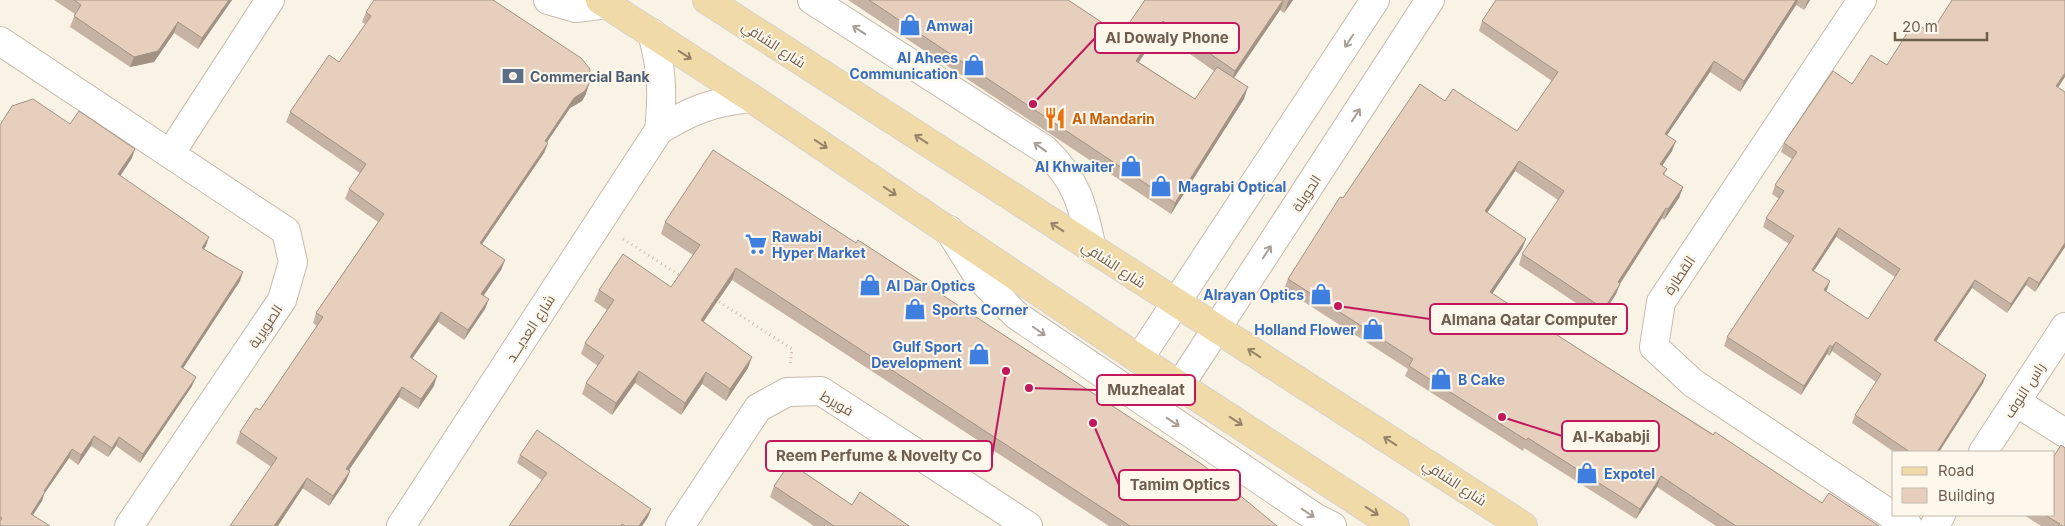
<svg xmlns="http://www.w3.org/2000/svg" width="2065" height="526" viewBox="0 0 2065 526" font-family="Inter,Cairo,sans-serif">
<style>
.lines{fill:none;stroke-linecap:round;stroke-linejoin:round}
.minor-casing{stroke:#c7baac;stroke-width:30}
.major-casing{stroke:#d7d2cd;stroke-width:30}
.path{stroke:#d0b9a5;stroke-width:3;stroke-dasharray:1 4;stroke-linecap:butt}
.minor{stroke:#fff;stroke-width:28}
.major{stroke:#f0daa7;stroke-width:28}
.wall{fill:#c6b3a3;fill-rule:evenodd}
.shaded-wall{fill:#a19284}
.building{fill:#e6d0bd;stroke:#a19284;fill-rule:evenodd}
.oneway{stroke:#a99e95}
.oneway2{stroke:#968269}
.labels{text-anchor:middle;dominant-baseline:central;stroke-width:4;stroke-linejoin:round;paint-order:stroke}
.shop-label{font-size:14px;font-weight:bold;fill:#366cbe;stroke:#fdf7ec;text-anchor:start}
.street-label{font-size:14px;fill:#6f5d4e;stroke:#fdf7ec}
.service-label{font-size:14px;font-weight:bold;fill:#4e5e75;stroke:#fdf7ec;text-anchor:start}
.food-label{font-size:14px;font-weight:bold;fill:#c56008;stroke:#fdf7ec;text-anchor:start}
.leader{fill:none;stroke:#c2185b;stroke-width:2}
.callout-dot{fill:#c2185b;stroke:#fdf7ec;stroke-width:2}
.callout{fill:#fdf7ec;stroke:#c2185b;stroke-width:2}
.callout-label{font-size:15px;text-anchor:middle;font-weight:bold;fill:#6f5d4e}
</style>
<rect width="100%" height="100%" fill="#f9f3e6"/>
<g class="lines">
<g class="minor-casing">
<path id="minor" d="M 548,0 L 576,8 L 607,4
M 812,0 L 1044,149 C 1077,180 1083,206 1092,249
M 1862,0 L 1661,302 L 1654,347 L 1693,383 L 1908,526
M 652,33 C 662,69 663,94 659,130
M 0,41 L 286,231 L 293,262 L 282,300 L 129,526
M 170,154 L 270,0
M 949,230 L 978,276 L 1016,315 L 1316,518 L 1332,526
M 1139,359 L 1375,0
M 1180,385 L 1430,0
M 2016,402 L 2065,433
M 1983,452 L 2065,327
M 401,526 L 659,130 C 692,110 712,102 751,98
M 680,526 L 758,408 L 787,392 L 821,391 L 1028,526
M 1934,526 L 1941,515"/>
</g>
<g class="major-casing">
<path id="major" d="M 600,0 L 751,98 L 1139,359 L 1395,526
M 707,0 L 1523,526"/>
</g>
<path class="path" d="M 623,239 L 681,276
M 715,299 L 792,349 L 790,364"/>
<use href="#minor" class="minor"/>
<use href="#major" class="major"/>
</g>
<path class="wall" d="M 54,0 L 232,0 L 198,49 L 174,33 L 154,62 L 130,67 L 70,27 L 75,14 Z
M 848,0 L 1068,0 L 1121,35 L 1145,0 L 1293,0 L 1284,13 L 1280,10 L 1234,78 L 1244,99 L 1171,214 ZM 1159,32 L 1214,71 L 1195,99 L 1139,62 Z
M 1496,0 L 1810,0 L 1804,10 L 1796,5 L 1740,92 L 1710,72 L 1667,135 L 1672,151 L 1662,166 L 1667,169 L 1664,175 L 1683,187 L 1679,198 L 1664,220 L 1662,218 L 1620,284 L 1616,294 L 1600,319 L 1519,265 L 1522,254 L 1558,200 L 1515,171 L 1487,213 L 1526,239 L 1522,249 L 1492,294 L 1822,503 L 1879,526 L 1716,526 L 1657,487 L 1636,519 L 1524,448 L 1523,451 L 1405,376 L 1408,369 L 1284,289 L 1288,279 L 1343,198 L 1445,101 L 1517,131 L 1552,81 L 1479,31 L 1482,21 Z
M 366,12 L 586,94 L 582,101 L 570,108 L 547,142 L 548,143 L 544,153 L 482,244 L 505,260 L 501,270 L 483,296 L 485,309 L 464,340 L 438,322 L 412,359 L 434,386 L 418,409 L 399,397 L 348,470 L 350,471 L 346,481 L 329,506 L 236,443 L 240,432 L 260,410 L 317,326 L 313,323 L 316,313 L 378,222 L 345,199 L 349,189 L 360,173 L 286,122 L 290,112 L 339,62 L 366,25 L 362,22 Z
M 1931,33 L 2058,87 L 2065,247 L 2035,292 L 2026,285 L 2007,313 L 1972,288 L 1936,341 L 1986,375 L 1983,383 L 1939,452 L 1894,452 L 1852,423 L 1855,415 L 1876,382 L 1832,351 L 1829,356 L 1827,354 L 1801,395 L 1724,346 L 1727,337 L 1789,244 L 1763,227 L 1766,218 L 1779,199 L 1772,194 L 1775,185 L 1792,159 L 1781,152 L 1784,143 L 1852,84 L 1887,65 ZM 1836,237 L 1895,277 L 1868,319 L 1825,292 L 1827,290 L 1814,271 Z
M 70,124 L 132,158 L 120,176 L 206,246 L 204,249 L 240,281 L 183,368 L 192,386 L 140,463 L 116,446 L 108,457 L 91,446 L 78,465 L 69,458 L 44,494 L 42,501 L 0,526 L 0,125 Z
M 665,222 L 1277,526 L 1109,526 L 732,280 L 703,322 L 748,368 L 726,401 L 702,384 L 681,415 L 635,383 L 612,415 L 582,394 L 586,383 L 598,366 L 581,354 L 585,343 L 607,310 L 594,301 L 599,290 L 671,287 L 693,255 L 661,234 Z
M 520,455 L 648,517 L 642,526 L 509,526 L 542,480 L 517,463 Z
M 774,486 L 852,505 L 909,526 L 814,526 L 770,497 Z
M 2024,515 L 2054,515 L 2065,526 L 2041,526 Z"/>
<path class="shaded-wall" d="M 229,0 L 232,0 L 198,49 L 202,38 Z
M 1284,0 L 1280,10 L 1231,82 L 1235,71 Z
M 1289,0 L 1293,0 L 1284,13 L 1288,2 Z
M 1796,0 L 1798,0 L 1796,5 L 1740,92 L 1744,81 Z
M 1808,0 L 1810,0 L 1804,10 Z
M 1163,21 L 1159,32 L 1132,72 L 1136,61 Z
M 178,22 L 174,33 L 154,62 L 130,67 L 134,57 Z
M 1714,61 L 1710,72 L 1661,144 L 1665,134 Z
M 2065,73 L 2065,77 L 2053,95 L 2056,86 Z
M 589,84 L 586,94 L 582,101 L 570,108 L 541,151 L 545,141 L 574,98 Z
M 1248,87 L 1244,99 L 1171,214 L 1175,203 Z
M 1676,141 L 1672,151 L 1656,175 L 1660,164 Z
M 548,143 L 544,153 L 476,253 L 480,243 Z
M 135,149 L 132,158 L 115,184 L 118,174 Z
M 1519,161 L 1515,171 L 1481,222 L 1485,211 Z
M 1683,187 L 1679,198 L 1664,220 L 1668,209 Z
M 1666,208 L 1662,218 L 1614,293 L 1618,282 Z
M 1839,228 L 1836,237 L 1809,278 L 1812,270 Z
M 209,237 L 206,246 L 199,257 L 202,248 Z
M 1526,239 L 1522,249 L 1486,303 L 1490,292 Z
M 2065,243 L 2065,247 L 2035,292 L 2039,283 Z
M 505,260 L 501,270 L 478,304 L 481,294 Z
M 736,268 L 732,280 L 697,331 L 701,320 Z
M 243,272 L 240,281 L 178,376 L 181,367 Z
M 2029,277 L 2026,285 L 2007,313 L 2011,304 Z
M 1975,280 L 1972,288 L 1931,349 L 1934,340 Z
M 1830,281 L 1827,290 L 1820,299 L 1824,290 Z
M 1620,284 L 1616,294 L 1600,319 L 1604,309 Z
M 489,299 L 485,309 L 464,340 L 468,330 Z
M 441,312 L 438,322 L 406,367 L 410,357 Z
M 1836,342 L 1832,351 L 1829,356 L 1832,347 Z
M 1830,345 L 1827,354 L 1801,395 L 1804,386 Z
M 752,357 L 748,368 L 726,401 L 730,389 Z
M 639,371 L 635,383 L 612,415 L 616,403 Z
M 706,372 L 702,384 L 681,415 L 685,403 Z
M 1986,375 L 1983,383 L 1939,452 L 1937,452 Z
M 437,376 L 434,386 L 418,409 L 421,399 Z
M 196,377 L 192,386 L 140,463 L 143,454 Z
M 402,387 L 399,397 L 343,479 L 346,469 Z
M 94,436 L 91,446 L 78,465 L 81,455 Z
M 119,437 L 116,446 L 108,457 L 112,448 Z
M 72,449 L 69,458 L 44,494 L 42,501 L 28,523 L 31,514 L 44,491 Z
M 350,471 L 346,481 L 329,506 L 333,496 Z
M 1661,476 L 1657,487 L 1636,519 L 1640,509 Z
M 307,478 L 303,488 L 278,526 L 274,526 Z
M 651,509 L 648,517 L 642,526 L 639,526 Z"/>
<path class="building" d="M 74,0 L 229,0 L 202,38 L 178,22 L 158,51 L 134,57 L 74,16 L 81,5 Z
M 374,0 L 493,0 L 581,58 L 590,69 L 589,84 L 585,91 L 574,98 L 545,141 L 548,143 L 480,243 L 505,260 L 481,294 L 489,299 L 468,330 L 441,312 L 410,357 L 437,376 L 421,399 L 402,387 L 346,469 L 350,471 L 333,496 L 307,478 L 274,526 L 230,526 L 277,458 L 240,432 L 256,408 L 260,410 L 323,317 L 316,313 L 384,214 L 349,189 L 366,164 L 290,112 L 329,55 L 339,62 L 371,16 L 366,12 Z
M 869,0 L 1068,0 L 1121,35 L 1145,0 L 1283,0 L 1235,71 L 1163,21 L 1136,61 L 1195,99 L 1217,67 L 1248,87 L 1175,203 Z
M 1496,0 L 1796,0 L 1744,81 L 1714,61 L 1665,134 L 1676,141 L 1660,164 L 1667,169 L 1663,174 L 1683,187 L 1668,209 L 1666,208 L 1618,282 L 1620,284 L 1604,309 L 1522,254 L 1564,191 L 1519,161 L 1485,211 L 1526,239 L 1490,292 L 1713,435 L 1715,432 L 1822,503 L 1829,493 L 1879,526 L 1736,526 L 1661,476 L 1640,509 L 1528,438 L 1526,440 L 1409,366 L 1413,359 L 1288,279 L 1340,197 L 1343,198 L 1420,84 L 1445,101 L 1453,89 L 1517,131 L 1558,72 L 1482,21 Z
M 1952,0 L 2065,0 L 2065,73 L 2056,86 L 2065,92 L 2065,243 L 2039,283 L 2029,277 L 2011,304 L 1975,280 L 1934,340 L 1986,375 L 1937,452 L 1910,452 L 1855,415 L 1881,374 L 1836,342 L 1832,347 L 1830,345 L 1804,386 L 1727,337 L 1794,236 L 1766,218 L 1784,191 L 1775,185 L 1797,152 L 1784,143 L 1833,71 L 1852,84 L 1871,55 L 1887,65 L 1914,22 L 1931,33 ZM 1839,228 L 1900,269 L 1868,319 L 1824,290 L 1830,281 L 1812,270 Z
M 33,99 L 70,124 L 79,111 L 135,149 L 118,174 L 209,237 L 202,248 L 243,272 L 181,367 L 196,377 L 143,454 L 119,437 L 112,448 L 94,436 L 81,455 L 72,449 L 44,491 L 45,492 L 31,514 L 50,526 L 0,526 L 0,521 L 2,518 L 0,517 L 0,125 L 12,106 Z
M 713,150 L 856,243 L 858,240 L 1203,465 L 1277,526 L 1130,526 L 736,268 L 701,320 L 752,357 L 730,389 L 706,372 L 685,403 L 639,371 L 616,403 L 586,383 L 604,356 L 585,343 L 614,300 L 599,290 L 623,254 L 671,287 L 700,245 L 665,222 Z
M 537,430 L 651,509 L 639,526 L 625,526 L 622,524 L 621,526 L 509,526 L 547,473 L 520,455 Z
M 2061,445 L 2065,448 L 2065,526 L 2058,526 L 2060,524 L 2045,515 L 2054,515 L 2054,456 Z
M 790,463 L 852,505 L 860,492 L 909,526 L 834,526 L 774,486 Z"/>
<defs><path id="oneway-shaft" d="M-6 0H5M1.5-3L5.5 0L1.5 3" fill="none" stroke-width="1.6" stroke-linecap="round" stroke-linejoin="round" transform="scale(1.25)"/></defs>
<g class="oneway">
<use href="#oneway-shaft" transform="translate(859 30) rotate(-147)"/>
<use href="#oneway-shaft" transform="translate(1349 41) rotate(123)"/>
<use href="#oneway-shaft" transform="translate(1356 115) rotate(-57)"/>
<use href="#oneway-shaft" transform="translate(1040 147) rotate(-144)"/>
<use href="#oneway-shaft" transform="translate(1267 252) rotate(-57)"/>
<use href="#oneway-shaft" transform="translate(1039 331) rotate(35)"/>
<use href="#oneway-shaft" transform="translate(1173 422) rotate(34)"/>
<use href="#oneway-shaft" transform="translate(1308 513) rotate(34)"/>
</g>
<g class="oneway2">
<use href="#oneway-shaft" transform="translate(685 55) rotate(33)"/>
<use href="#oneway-shaft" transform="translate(921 139) rotate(-147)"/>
<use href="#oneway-shaft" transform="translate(821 144) rotate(34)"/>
<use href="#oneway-shaft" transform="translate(890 191) rotate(34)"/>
<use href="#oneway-shaft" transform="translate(1057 227) rotate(-147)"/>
<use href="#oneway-shaft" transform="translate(1254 353) rotate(-147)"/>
<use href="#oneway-shaft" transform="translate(1236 421) rotate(33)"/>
<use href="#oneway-shaft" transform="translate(1390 441) rotate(-147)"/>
<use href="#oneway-shaft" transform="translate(1372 511) rotate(33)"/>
</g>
<defs>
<g id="shop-bare" transform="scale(1.725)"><path d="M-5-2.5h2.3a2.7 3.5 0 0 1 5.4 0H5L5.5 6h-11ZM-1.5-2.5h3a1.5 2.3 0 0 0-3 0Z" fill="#3f7fe0" stroke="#fdf7ec" stroke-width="2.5" paint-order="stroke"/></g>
<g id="bank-bare" transform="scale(1.725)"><path d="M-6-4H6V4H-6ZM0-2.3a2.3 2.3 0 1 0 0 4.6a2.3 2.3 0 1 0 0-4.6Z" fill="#5c6f8a" stroke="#fdf7ec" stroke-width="2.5" paint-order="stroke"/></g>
<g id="restaurant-bare" transform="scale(1.725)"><path d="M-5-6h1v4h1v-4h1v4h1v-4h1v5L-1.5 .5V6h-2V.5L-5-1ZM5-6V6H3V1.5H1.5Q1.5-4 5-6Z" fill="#e8710a" stroke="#fdf7ec" stroke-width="2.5" paint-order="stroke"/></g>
<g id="supermarket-bare" transform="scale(1.725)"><path d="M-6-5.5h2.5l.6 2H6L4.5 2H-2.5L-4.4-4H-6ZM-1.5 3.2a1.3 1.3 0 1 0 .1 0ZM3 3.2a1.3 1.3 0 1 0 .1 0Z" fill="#3f7fe0" stroke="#fdf7ec" stroke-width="2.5" paint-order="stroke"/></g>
</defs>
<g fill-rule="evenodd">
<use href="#shop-bare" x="910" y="25"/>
<use href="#shop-bare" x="974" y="65"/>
<use href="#bank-bare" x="513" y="76"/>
<use href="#restaurant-bare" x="1055" y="118"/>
<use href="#shop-bare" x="1131" y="166"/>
<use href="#shop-bare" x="1161" y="186"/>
<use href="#supermarket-bare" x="756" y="244"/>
<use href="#shop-bare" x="870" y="285"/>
<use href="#shop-bare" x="1321" y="294"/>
<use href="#shop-bare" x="915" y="309"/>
<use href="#shop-bare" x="1373" y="329"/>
<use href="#shop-bare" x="979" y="354"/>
<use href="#shop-bare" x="1441" y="379"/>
<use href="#shop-bare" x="1587" y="473"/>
</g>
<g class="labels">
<g class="shop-label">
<text x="926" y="25">Amwaj</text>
<text x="958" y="57" text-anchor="end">Al Ahees<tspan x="958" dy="16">Communication</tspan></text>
<text x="1114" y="166" text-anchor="end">Al Khwaiter</text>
<text x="1178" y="186">Magrabi Optical</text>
<text x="772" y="236">Rawabi<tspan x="772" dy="16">Hyper Market</tspan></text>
<text x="886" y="285">Al Dar Optics</text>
<text x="1304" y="294" text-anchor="end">Alrayan Optics</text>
<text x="932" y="309">Sports Corner</text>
<text x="1356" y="329" text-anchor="end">Holland Flower</text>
<text x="962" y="346" text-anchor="end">Gulf Sport<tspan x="962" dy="16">Development</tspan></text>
<text x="1458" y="379">B Cake</text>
<text x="1604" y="473">Expotel</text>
</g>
<g class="street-label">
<text transform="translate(774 44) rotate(33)">شارع الشافي</text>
<text transform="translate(1306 193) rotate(-57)">الحويلة</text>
<text transform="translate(1114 264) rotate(33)">شارع الشافي</text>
<text transform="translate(1679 275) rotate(-56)">القطارة</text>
<text transform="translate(265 326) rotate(-56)">الصويرية</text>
<text transform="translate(530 328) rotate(-57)">شارع العديـــد</text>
<text transform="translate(2024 390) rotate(-57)">راس النوف</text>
<text transform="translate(837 403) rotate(30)">فويرط</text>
<text transform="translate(1455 482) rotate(33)">شارع الشافي</text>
</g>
<g class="service-label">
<text x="530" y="76">Commercial Bank</text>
</g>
<g class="food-label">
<text x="1072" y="118">Al Mandarin</text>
</g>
</g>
<path class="leader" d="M1033 104L1095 38M1338 306L1430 319M1029 388L1097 390M1502 417L1562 436M1006 371L992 456M1093 423L1119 485"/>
<g class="callout-dot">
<circle cx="1033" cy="104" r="5"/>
<circle cx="1338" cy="306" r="5"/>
<circle cx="1029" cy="388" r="5"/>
<circle cx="1502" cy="417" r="5"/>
<circle cx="1006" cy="371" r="5"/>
<circle cx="1093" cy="423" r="5"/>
</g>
<g class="callout">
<rect x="1095" y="23" width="144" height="30" rx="5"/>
<rect x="1430" y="304" width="197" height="30" rx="5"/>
<rect x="1097" y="375" width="98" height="30" rx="5"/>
<rect x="1562" y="421" width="97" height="30" rx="5"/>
<rect x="766" y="441" width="226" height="30" rx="5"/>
<rect x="1119" y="470" width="121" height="30" rx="5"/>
</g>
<g class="callout-label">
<text x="1167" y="43">Al Dowaly Phone</text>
<text x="1529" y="325">Almana Qatar Computer</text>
<text x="1146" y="395">Muzhealat</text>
<text x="1611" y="442">Al-Kababji</text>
<text x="879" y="461">Reem Perfume &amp; Novelty Co</text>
<text x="1180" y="490">Tamim Optics</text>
</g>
<rect x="1892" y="451" width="162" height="65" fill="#fdf7ec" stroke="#c4b9ad"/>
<rect x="1902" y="467" width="25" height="8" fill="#f0daa7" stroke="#c4b9ad"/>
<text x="1938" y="476" font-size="15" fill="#6f5d4e">Road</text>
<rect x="1902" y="488" width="25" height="15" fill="#e6d0bd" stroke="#c4b9ad"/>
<text x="1938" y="501" font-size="15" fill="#6f5d4e">Building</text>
<path d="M1895 32v8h92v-8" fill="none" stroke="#6f5d4e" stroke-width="2.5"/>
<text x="1902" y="32" font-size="15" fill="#6f5d4e" stroke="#fdf7ec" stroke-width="4" paint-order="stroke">20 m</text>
</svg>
